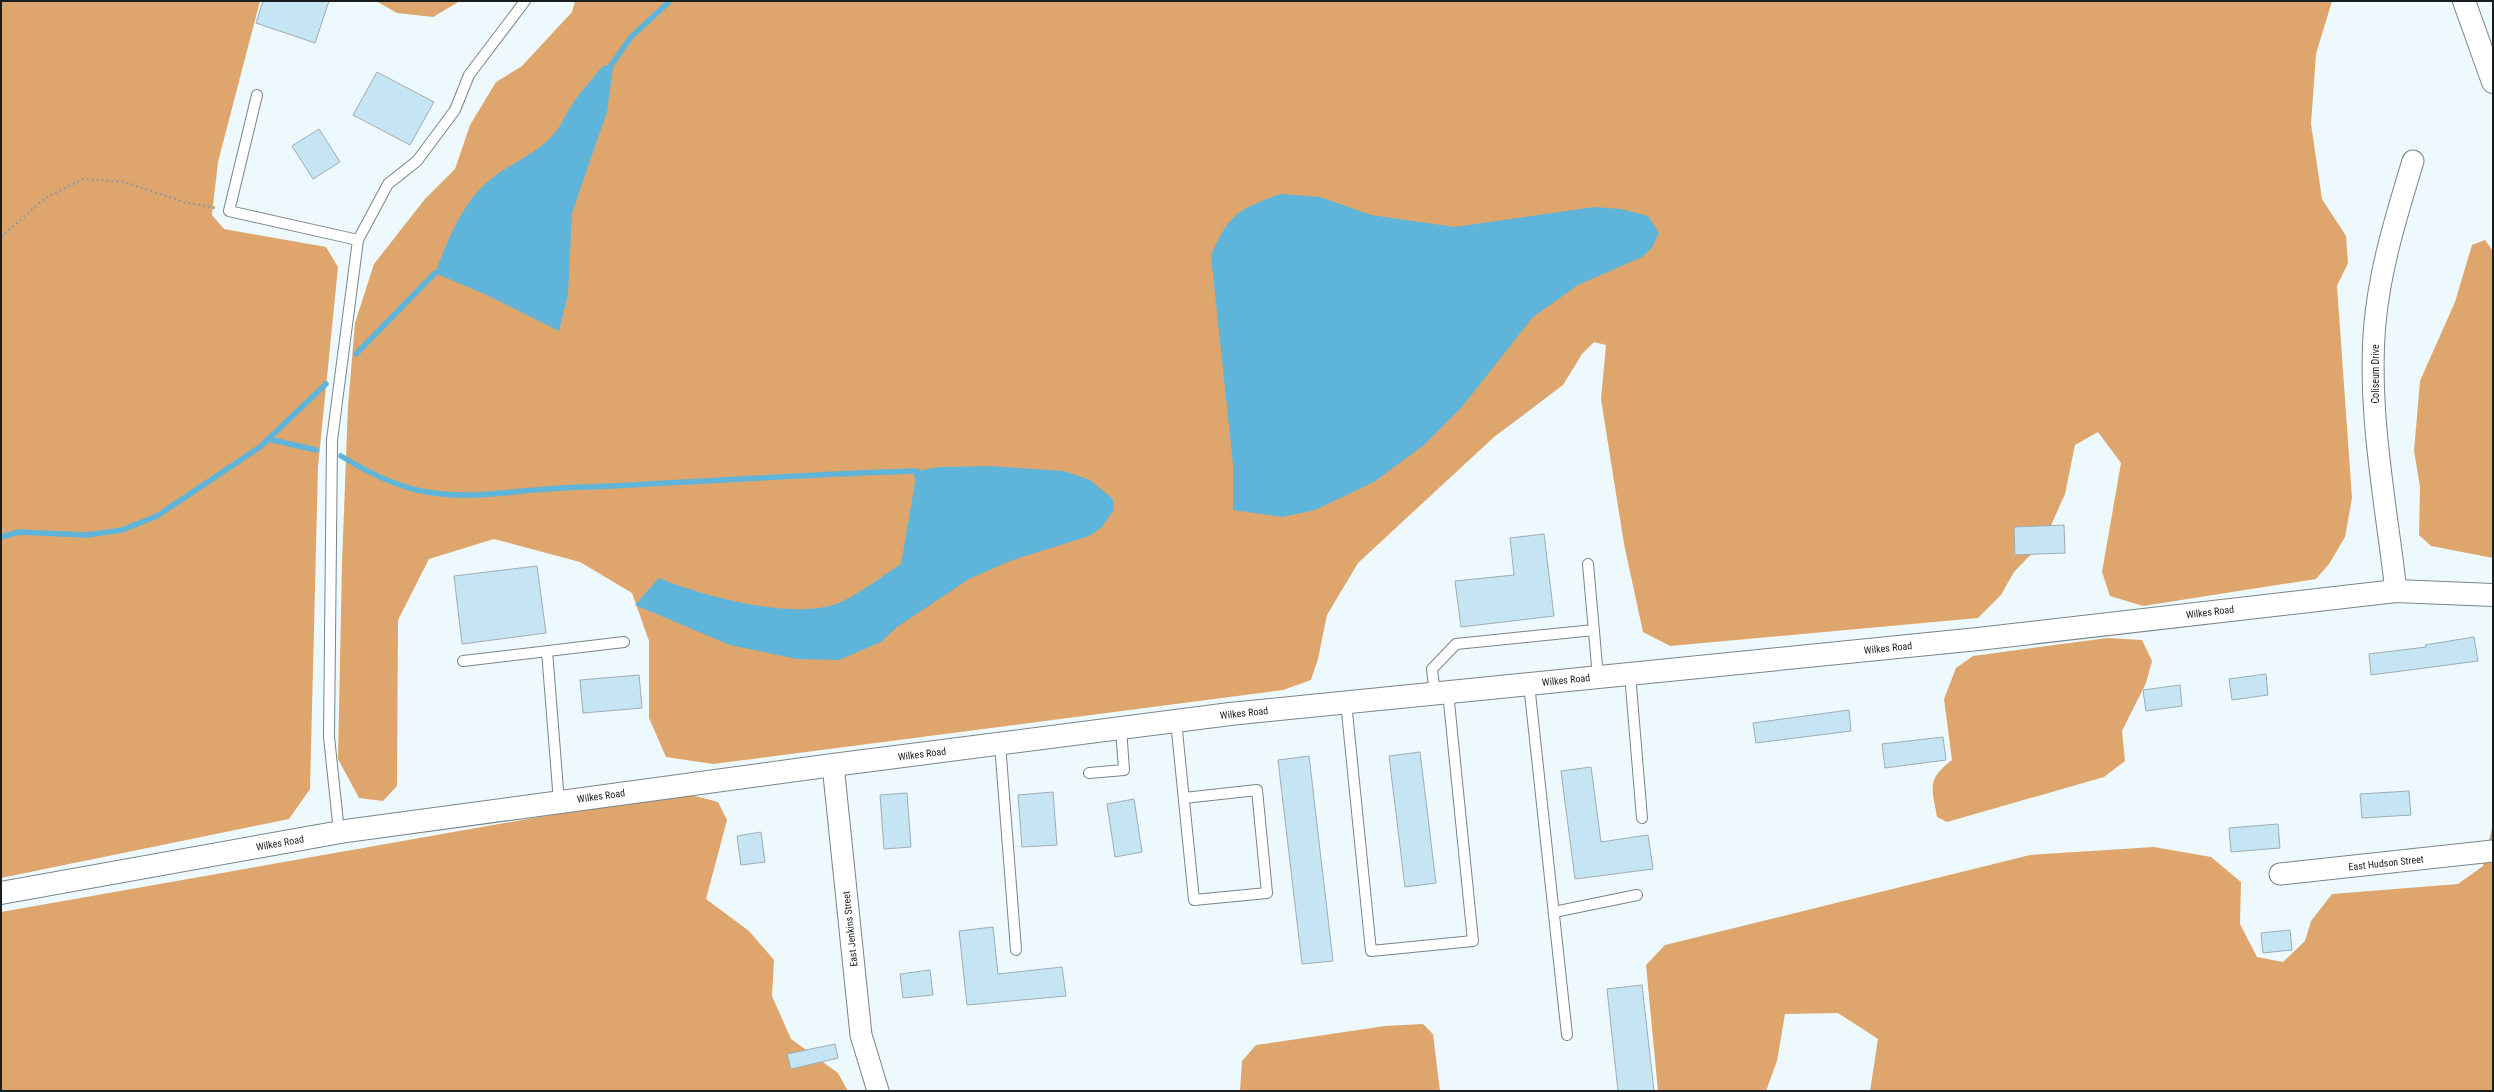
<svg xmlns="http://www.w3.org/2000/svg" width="2494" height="1092" viewBox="0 0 2494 1092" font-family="'Roboto Condensed',sans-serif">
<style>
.forest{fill:#dea66c}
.water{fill:#5fb4da}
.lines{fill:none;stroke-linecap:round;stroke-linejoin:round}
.stream{stroke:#5fb4da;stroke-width:5.5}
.building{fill:#c5e5f5;stroke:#9facb3}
.service-casing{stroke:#78858b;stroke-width:12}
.minor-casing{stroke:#78858b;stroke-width:23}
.tertiary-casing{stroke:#78858b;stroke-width:24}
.primary-casing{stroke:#78858b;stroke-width:24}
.path{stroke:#939b9f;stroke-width:2.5;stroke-dasharray:2 3;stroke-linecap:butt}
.service{stroke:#fff;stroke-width:10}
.minor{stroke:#fff;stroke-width:21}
.tertiary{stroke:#fff;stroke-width:22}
.primary{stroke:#fff;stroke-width:22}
.labels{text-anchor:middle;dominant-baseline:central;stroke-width:3;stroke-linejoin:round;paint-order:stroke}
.street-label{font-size:10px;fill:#181d1f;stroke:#fff}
</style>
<rect width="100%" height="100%" fill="#eef9fe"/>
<path class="forest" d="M 1,1 L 260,1 L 218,162 L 212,215 L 224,229 L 326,247 L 338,267 L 318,467 L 310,789 L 289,819 L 1,878 Z
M 376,1 L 460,1 L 433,17 L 397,13 Z
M 575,1 L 2332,1 L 2316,54 L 2311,124 L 2322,199 L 2346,236 L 2348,263 L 2337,286 L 2352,498 L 2345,537 L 2329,564 L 2316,579 L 2143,606 L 2110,596 L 2102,572 L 2121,463 L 2098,432 L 2075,445 L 2065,494 L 2044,541 L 2014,572 L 2001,595 L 1978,618 L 1670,646 L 1643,632 L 1624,544 L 1601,399 L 1606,345 L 1594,342 L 1582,354 L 1563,385 L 1494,437 L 1358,563 L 1327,615 L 1318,659 L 1311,680 L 1283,690 L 713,764 L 666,757 L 649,718 L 649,641 L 632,593 L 580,562 L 494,539 L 429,559 L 398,620 L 397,786 L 383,801 L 359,798 L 338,759 L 342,563 L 348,406 L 355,323 L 374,264 L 425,199 L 455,169 L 470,125 L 496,82 L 522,66 L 572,12 Z
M 2485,240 L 2493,251 L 2493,558 L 2431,546 L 2419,535 L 2420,487 L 2414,451 L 2420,381 L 2455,302 L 2472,245 Z
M 2107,638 L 2142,640 L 2152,661 L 2146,683 L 2122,731 L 2125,761 L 2104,777 L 1947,822 L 1937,817 C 1932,787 1926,780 1952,760 L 1944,699 L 1956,668 L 1973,656 Z
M 680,792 L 718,802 L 727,820 L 706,899 L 749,931 L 774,960 L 772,996 L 791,1039 L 838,1073 L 848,1091 L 1,1091 L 1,912 Z
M 2493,824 L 2493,1091 L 1870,1091 L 1878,1039 L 1838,1013 L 1785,1014 L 1777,1061 L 1766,1091 L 1658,1091 L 1646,965 L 1665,945 L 2030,855 L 2154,847 L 2211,857 L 2241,882 L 2240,924 L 2257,957 L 2283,962 L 2305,941 L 2311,921 L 2332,894 L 2458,884 L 2483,866 Z
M 1423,1024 L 1433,1034 L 1440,1091 L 1240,1091 L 1242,1061 L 1256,1045 L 1385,1026 Z"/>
<path class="water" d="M 610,65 L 613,67 L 607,112 L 572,213 L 568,295 L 559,331 L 489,296 L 435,273 C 449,238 463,199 495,176 C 512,163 535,154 550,138 C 562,127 564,116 573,103 C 582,90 593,78 603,66 Z
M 1280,194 L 1320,197 L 1371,215 L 1455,227 L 1594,207 L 1621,209 L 1648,216 L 1659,233 L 1652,248 L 1642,257 L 1578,285 L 1533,317 L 1462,407 L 1424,445 L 1374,482 L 1315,510 L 1282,517 L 1233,510 L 1233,464 L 1211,256 C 1228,214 1239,209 1280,194 Z
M 990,466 L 1064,471 L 1090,480 L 1113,499 L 1114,510 L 1101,528 L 1089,536 L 1010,561 L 969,579 L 897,627 L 881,642 L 839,660 L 797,659 L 730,645 L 635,605 L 659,578 C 702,596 798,622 841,602 C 862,592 882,576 901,564 L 917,471 L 938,467 Z"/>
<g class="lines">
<path class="stream" d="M 607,71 L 631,37 L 670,1
M 356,354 L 435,273 L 441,271
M 268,439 L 316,450
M 341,456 C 367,472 396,487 427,492 C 472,500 517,490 562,488 C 681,484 799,474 917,471 L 917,477
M 1,537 L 19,532 L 87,535 L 122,530 L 157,516 L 260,447 L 326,384"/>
</g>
<path class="building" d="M 263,1 L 329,1 L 315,43 L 256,23 Z
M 377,72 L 434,102 L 410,145 L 353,115 Z
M 319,129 L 340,162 L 313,179 L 292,146 Z
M 2064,525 L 2065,553 L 2015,555 L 2014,527 Z
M 1544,534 L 1554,616 L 1461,627 L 1455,581 L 1514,575 L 1510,538 Z
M 537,566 L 546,633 L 462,644 L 454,576 Z
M 2474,637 L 2478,661 L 2371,675 L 2369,654 L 2426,647 L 2425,645 Z
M 2266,674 L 2268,695 L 2232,700 L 2229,679 Z
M 639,675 L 642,708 L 583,713 L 580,680 Z
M 2180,685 L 2182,706 L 2146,711 L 2143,690 Z
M 1849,710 L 1851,731 L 1756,743 L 1753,723 Z
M 1943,737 L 1946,760 L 1885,768 L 1882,744 Z
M 1420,752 L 1436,883 L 1405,887 L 1389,756 Z
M 1309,756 L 1333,961 L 1302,964 L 1278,760 Z
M 1591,767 L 1601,842 L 1648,835 L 1653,869 L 1575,879 L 1561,771 Z
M 2409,791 L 2411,815 L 2362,818 L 2360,794 Z
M 1053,792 L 1057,845 L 1022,847 L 1018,795 Z
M 907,793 L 911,847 L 884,849 L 880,795 Z
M 1134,799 L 1142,852 L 1115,857 L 1107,804 Z
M 2278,824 L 2280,848 L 2231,852 L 2229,828 Z
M 761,832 L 765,862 L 741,865 L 737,836 Z
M 993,927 L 998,974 L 1062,967 L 1066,996 L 967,1005 L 959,931 Z
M 2290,930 L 2292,950 L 2263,953 L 2261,933 Z
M 930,970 L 933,995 L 903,998 L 900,974 Z
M 1642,985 L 1654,1091 L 1618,1091 L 1607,989 Z
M 835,1044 L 838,1058 L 791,1069 L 787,1054 Z"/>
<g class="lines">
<g class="service-casing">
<path id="service" d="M 257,95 L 229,211 L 358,240
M 1588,564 L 1598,677
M 547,651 L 559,802
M 463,661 L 624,642
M 1630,674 L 1642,818
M 1529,684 L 1567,1035
M 1435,694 L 1432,669 L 1456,644 L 1594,630
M 1346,702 L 1371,951 L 1473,941 L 1448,692
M 1176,721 L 1194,900 L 1267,893 L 1257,790 L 1184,798
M 1000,744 L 1016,950
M 1089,773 L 1124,770 L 1121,728
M 339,832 L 329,737 L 332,440 L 358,240 L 388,184 L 417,161 L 455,110 L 469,75 L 525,1
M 1554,912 L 1637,895"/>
</g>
<g class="minor-casing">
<path id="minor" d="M 2396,591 C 2386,504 2367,410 2375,323 C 2380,268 2397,214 2413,161
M 833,765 L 861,1035 L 878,1091
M 2280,874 L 2493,851"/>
</g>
<g class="tertiary-casing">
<path id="tertiary" d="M 1,893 L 346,831 L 833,765 L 1230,714 L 1978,639 L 2396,591 L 2493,595"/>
</g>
<g class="primary-casing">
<path id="primary" d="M 2464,1 L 2493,82"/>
</g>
<path class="path" d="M 1,237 L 45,198 L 83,179 L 124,182 L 184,202 L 216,208"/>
<use href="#service" class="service"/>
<use href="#minor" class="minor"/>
<use href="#tertiary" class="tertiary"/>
<use href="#primary" class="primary"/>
</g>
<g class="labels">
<g class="street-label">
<text transform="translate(2375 374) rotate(-90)">Coliseum Drive</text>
<text transform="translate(2210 612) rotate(-7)">Wilkes Road</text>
<text transform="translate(1888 648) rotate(-6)">Wilkes Road</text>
<text transform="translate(1566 680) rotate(-6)">Wilkes Road</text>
<text transform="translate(1244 713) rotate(-6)">Wilkes Road</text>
<text transform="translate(922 754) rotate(-7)">Wilkes Road</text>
<text transform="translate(601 796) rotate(-8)">Wilkes Road</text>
<text transform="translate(280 843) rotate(-10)">Wilkes Road</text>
<text transform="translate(2386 863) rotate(-6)">East Hudson Street</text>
<text transform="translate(850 929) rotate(-96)">East Jenkins Street</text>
</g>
</g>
<rect width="2494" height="1092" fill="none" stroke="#181d1f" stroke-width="4"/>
</svg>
